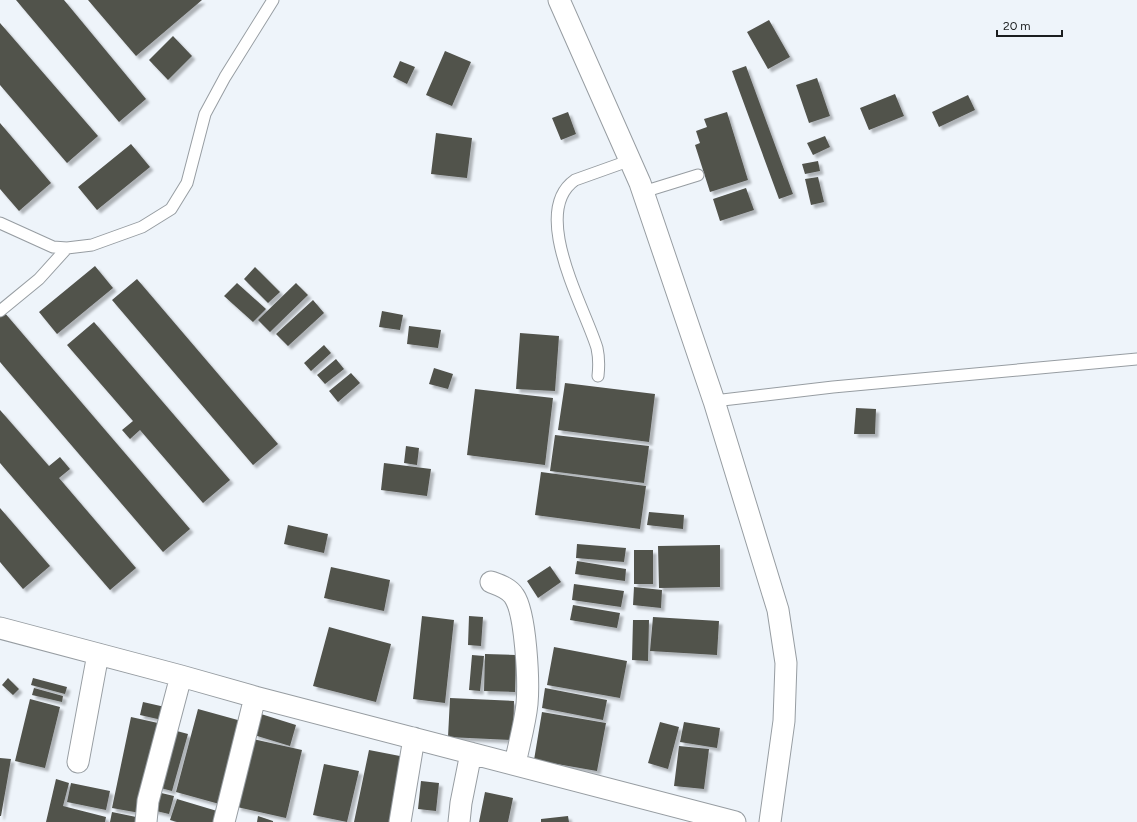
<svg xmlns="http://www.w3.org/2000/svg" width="1137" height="822" viewBox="0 0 1137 822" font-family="Figtree,sans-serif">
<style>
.building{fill:#51524c;filter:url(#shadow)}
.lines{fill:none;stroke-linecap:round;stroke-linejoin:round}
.lane-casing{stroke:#979da2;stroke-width:13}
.street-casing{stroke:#979da2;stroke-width:23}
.lane{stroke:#fff;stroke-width:11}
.street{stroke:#fff;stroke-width:21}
</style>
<defs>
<filter id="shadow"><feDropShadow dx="3.5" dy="3.5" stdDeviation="1" flood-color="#0004"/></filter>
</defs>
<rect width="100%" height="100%" fill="#eef4fa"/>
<path class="building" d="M 16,0 L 64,0 L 146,99 L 119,122 Z
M 88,0 L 202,0 L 136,56 Z
M 769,20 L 790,57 L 768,69 L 747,32 Z
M 0,23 L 98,136 L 67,163 L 0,85 Z
M 173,36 L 192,56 L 168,80 L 149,60 Z
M 445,51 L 471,62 L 452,106 L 426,95 Z
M 400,61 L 415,67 L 407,84 L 393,77 Z
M 746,66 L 793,194 L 779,199 L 732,71 Z
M 817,78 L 830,116 L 809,123 L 796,85 Z
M 895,94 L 904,116 L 869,130 L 860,108 Z
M 968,95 L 975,110 L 939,127 L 932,112 Z
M 568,112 L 576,134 L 561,140 L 552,118 Z
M 727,112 L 748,180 L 710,192 L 695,145 L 700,143 L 696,131 L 707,127 L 704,119 Z
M 0,123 L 51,183 L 19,211 L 0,189 Z
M 436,133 L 472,138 L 467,178 L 431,174 Z
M 825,136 L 830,147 L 813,155 L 807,143 Z
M 131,144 L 150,167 L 97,210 L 78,187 Z
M 818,161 L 820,171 L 805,174 L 802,164 Z
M 818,177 L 824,202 L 811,205 L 805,179 Z
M 746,188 L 754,210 L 720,221 L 713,199 Z
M 95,266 L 113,288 L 57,334 L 39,312 Z
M 255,267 L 280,292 L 268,303 L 244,279 Z
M 137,279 L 278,444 L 253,465 L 112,300 Z
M 237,283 L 266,309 L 253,322 L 224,296 Z
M 296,283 L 308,295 L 270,332 L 258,320 Z
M 313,300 L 324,313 L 288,346 L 276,334 Z
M 382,311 L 403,315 L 400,330 L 379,327 Z
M 4,312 L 190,529 L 163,552 L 0,362 L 0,316 Z
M 94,322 L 230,480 L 203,503 L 140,430 L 130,439 L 122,430 L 133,421 L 67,345 Z
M 409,326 L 441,330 L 438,348 L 407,344 Z
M 520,333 L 559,336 L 555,391 L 516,389 Z
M 324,345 L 331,353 L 311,371 L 304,363 Z
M 336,359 L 344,369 L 325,384 L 317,375 Z
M 434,368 L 453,374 L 448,389 L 429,384 Z
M 351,373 L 360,383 L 338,402 L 329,391 Z
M 565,383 L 655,394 L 649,442 L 558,430 Z
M 475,389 L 553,398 L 545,465 L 467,455 Z
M 856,408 L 876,409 L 875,434 L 854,434 Z
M 0,410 L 49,466 L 60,457 L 70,469 L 59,478 L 136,568 L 110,590 L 0,463 Z
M 555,435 L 649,446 L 644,483 L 550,471 Z
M 406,446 L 419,448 L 417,465 L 404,463 Z
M 384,463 L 431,469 L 427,496 L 381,490 Z
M 541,472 L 646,486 L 640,529 L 535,515 Z
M 0,508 L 50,566 L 23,589 L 0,562 Z
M 649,512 L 684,515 L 683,529 L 647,525 Z
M 288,525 L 328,534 L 324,553 L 284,544 Z
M 577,544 L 626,548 L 624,562 L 576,558 Z
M 720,545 L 720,587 L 659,588 L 658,546 Z
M 634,550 L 653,550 L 653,584 L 634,584 Z
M 577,561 L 626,569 L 625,581 L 575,574 Z
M 550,566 L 561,582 L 538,598 L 527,581 Z
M 331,567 L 390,580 L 384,611 L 324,598 Z
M 574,584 L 624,591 L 621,607 L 572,600 Z
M 634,587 L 662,590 L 661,608 L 633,605 Z
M 573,605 L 620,613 L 617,628 L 570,620 Z
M 422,616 L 454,620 L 445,703 L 413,699 Z
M 469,616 L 483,617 L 481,646 L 468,645 Z
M 653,617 L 719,621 L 717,655 L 650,651 Z
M 633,620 L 649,620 L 648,661 L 632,660 Z
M 329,627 L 391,644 L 376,702 L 313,686 Z
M 554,647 L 627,661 L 620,698 L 547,685 Z
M 485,654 L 516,655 L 515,692 L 484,691 Z
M 472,655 L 484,656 L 480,691 L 469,690 Z
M 8,678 L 19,689 L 13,695 L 2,685 Z
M 33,678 L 67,687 L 65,694 L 31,685 Z
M 34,688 L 63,696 L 62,702 L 32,695 Z
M 545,688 L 607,700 L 603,720 L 542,708 Z
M 450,698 L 514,701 L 513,740 L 448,737 Z
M 30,699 L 60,707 L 45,768 L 15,761 Z
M 143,702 L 165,707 L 162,720 L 140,715 Z
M 198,709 L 245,722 L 223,805 L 176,792 Z
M 542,712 L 606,723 L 597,771 L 534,760 Z
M 261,714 L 296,725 L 290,746 L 254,735 Z
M 131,717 L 158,723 L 140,813 L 112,808 Z
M 660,722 L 679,727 L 668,769 L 648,763 Z
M 684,722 L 720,728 L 717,748 L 680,742 Z
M 173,730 L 188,734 L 172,791 L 157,787 Z
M 253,739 L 302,750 L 286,818 L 237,807 Z
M 679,746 L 709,749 L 704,789 L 674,786 Z
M 369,750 L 405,757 L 391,822 L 354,822 Z
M 0,758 L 11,759 L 1,816 L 0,816 Z
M 324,764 L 359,771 L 347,822 L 313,815 Z
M 56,779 L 69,783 L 63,806 L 106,817 L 105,822 L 46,822 Z
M 421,781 L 439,783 L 436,811 L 418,809 Z
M 71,783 L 110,791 L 106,810 L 67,802 Z
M 157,792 L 174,796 L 169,814 L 152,810 Z
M 485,792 L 513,798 L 508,822 L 479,822 Z
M 177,799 L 217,811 L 213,822 L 177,822 L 170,820 Z
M 112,812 L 141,818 L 141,822 L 110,822 Z
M 258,816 L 273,821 L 273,822 L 257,822 Z
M 568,816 L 569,822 L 541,822 L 541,819 Z"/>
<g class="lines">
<g class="lane-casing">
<path id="lane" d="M 643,192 L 698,175
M 0,223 L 53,247 L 67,248 L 92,245 L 142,227 L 171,209 L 187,183 L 205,114 L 225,77 L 273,0
M 0,311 L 39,279 L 67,248
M 598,376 C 599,367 599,357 597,348 C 585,308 529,212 575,180 L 631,160
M 714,401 L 833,387 L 1137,359"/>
</g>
<g class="street-casing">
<path id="street" d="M 559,0 L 640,183 L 714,401 L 778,610 L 786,663 L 784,721 L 770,822
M 491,582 C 499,585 509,588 514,596 C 526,613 529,682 527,704 C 525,724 519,744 515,764
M 0,628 L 181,676 L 255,697 L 735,822
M 78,762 L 98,654
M 146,822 L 148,801 L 181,676
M 224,822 L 255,697
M 400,822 L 414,738
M 459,822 L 461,803 L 471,753"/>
</g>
<use href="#lane" class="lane"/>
<use href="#street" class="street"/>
</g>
<path d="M997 30v6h65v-6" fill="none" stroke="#1b1e1f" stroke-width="2"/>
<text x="1003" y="30" font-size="12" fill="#1b1e1f" stroke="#eef4fa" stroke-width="3" paint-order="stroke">20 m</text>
</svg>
